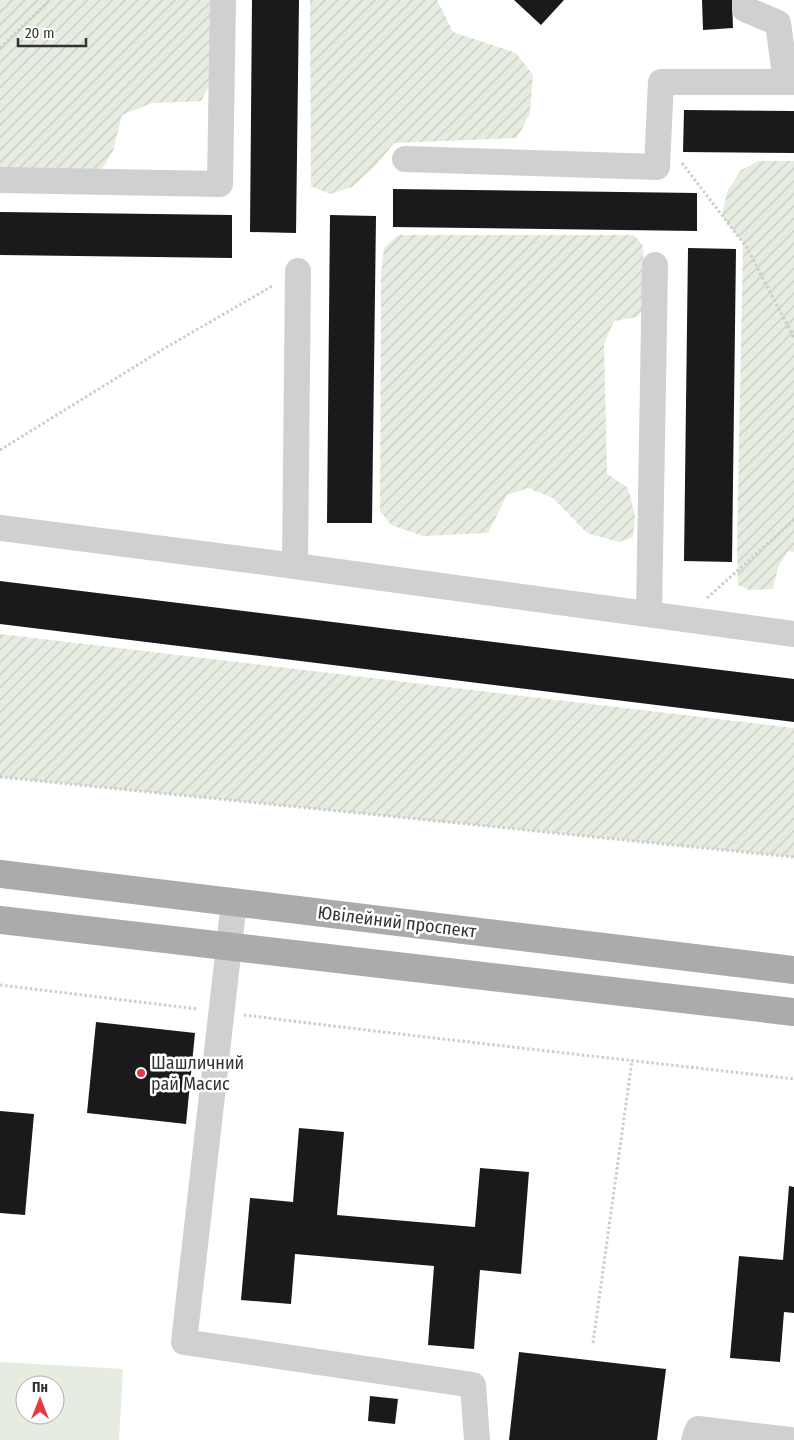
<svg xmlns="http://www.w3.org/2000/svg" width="794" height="1440" viewBox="0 0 794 1440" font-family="'Fira Sans Condensed',sans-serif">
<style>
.garden{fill:url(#garden-furrows)}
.pitch{fill:#e6ecdf;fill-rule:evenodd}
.building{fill:#1a1a1a}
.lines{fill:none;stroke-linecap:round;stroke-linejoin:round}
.path{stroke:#cdcdcd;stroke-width:3;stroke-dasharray:2.5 2.5;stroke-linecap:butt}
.minor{stroke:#d0d0d0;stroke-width:26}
.major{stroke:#ababab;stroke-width:28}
.poi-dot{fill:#e63946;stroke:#fff;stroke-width:2}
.labels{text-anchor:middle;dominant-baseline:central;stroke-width:5;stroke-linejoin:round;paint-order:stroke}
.street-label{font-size:18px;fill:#333;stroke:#fff}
.poi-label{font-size:18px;fill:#333;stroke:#fff;text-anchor:start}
</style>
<defs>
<pattern id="garden-furrows" width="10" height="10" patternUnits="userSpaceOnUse" patternTransform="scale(1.25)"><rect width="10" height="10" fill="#e6ecdf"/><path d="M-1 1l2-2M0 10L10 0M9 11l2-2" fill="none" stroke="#c6cbc0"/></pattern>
</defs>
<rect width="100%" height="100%" fill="#fff"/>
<path class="garden" d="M 0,0 L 215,0 L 211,82 L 201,101 L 152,103 L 122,115 L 113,151 L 99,174 L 0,171 Z
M 310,0 L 437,0 L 453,32 L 516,53 L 533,75 L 530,113 L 517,138 L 394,143 L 375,166 L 352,187 L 330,194 L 311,186 Z
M 759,161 L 794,161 L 794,552 L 788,551 L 778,567 L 773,589 L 749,590 L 738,585 L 737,550 L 743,242 L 722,216 L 727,192 L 741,170 Z
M 398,235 L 634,235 L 643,246 L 645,308 L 637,317 L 614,321 L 604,344 L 607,474 L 628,488 L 635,516 L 633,537 L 619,542 L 587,533 L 553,498 L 528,488 L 507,495 L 488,533 L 423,536 L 391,525 L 380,511 L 381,273 L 384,248 Z
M 0,634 L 794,728 L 794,857 L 0,777 Z"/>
<path class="pitch" d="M 0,1362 L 123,1369 L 119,1440 L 0,1440 ZM 25,1385 L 55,1385 L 55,1415 L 25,1415 Z"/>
<path class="building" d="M 252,0 L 299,0 L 296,233 L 250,232 Z
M 514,0 L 564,0 L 541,25 Z
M 702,0 L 732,0 L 733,28 L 703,30 Z
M 684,110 L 794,111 L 794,153 L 683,152 Z
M 393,189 L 697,193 L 697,231 L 393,227 Z
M 0,212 L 232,215 L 232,258 L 0,255 Z
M 330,215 L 376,216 L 372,523 L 327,523 Z
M 688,248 L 736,249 L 732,562 L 684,561 Z
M 0,581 L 794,679 L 794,722 L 0,624 Z
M 96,1022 L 195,1033 L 186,1124 L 87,1113 Z
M 0,1111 L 34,1114 L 25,1215 L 0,1213 Z
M 299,1128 L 344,1132 L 337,1215 L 475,1227 L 480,1168 L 529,1172 L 521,1274 L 480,1270 L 474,1349 L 428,1345 L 434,1266 L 295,1254 L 291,1304 L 241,1300 L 250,1198 L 293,1202 Z
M 789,1186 L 794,1187 L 794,1313 L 784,1312 L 780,1362 L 730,1358 L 739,1256 L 783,1260 Z
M 519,1352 L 666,1369 L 657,1440 L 509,1440 Z
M 370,1396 L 398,1399 L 395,1424 L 368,1421 Z"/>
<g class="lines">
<path class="path" d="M 0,48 L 50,0
M 682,163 L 747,248 L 794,338
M 0,450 L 165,348 L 274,285
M 707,598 L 794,520
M 0,777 L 794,857
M 0,985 L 198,1009
M 244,1015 C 427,1038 611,1058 794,1079
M 593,1343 L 632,1060"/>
<path class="minor" d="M 745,0 L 745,9 L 778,23 L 786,82
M 405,159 L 657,167 L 661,82 L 794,82
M 0,180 L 220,184 L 223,0
M 0,528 L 295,566 L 794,634
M 295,566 L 298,271
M 649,614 L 655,265
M 234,902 L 184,1342 L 473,1385 L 477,1440
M 694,1440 L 698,1429 L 790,1440"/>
<path class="major" d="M 0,874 L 794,970
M 0,920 L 794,1012"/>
</g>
<circle class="poi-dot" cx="141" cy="1073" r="5"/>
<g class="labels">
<g class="street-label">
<text transform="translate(397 922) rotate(7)">Ювілейний проспект</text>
</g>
<g class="poi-label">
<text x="151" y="1063">Шашличний<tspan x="151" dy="21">рай Масис</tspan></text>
</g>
</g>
<g transform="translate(40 1400)"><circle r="24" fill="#ffffff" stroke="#adadad"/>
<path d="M0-4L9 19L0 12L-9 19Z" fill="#e63946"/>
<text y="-8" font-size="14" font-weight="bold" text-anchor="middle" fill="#333333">Пн</text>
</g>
<path d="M18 38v8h68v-8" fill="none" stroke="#333333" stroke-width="2.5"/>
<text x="25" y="38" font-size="15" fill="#333333" stroke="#ffffff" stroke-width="4" paint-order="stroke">20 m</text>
</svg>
